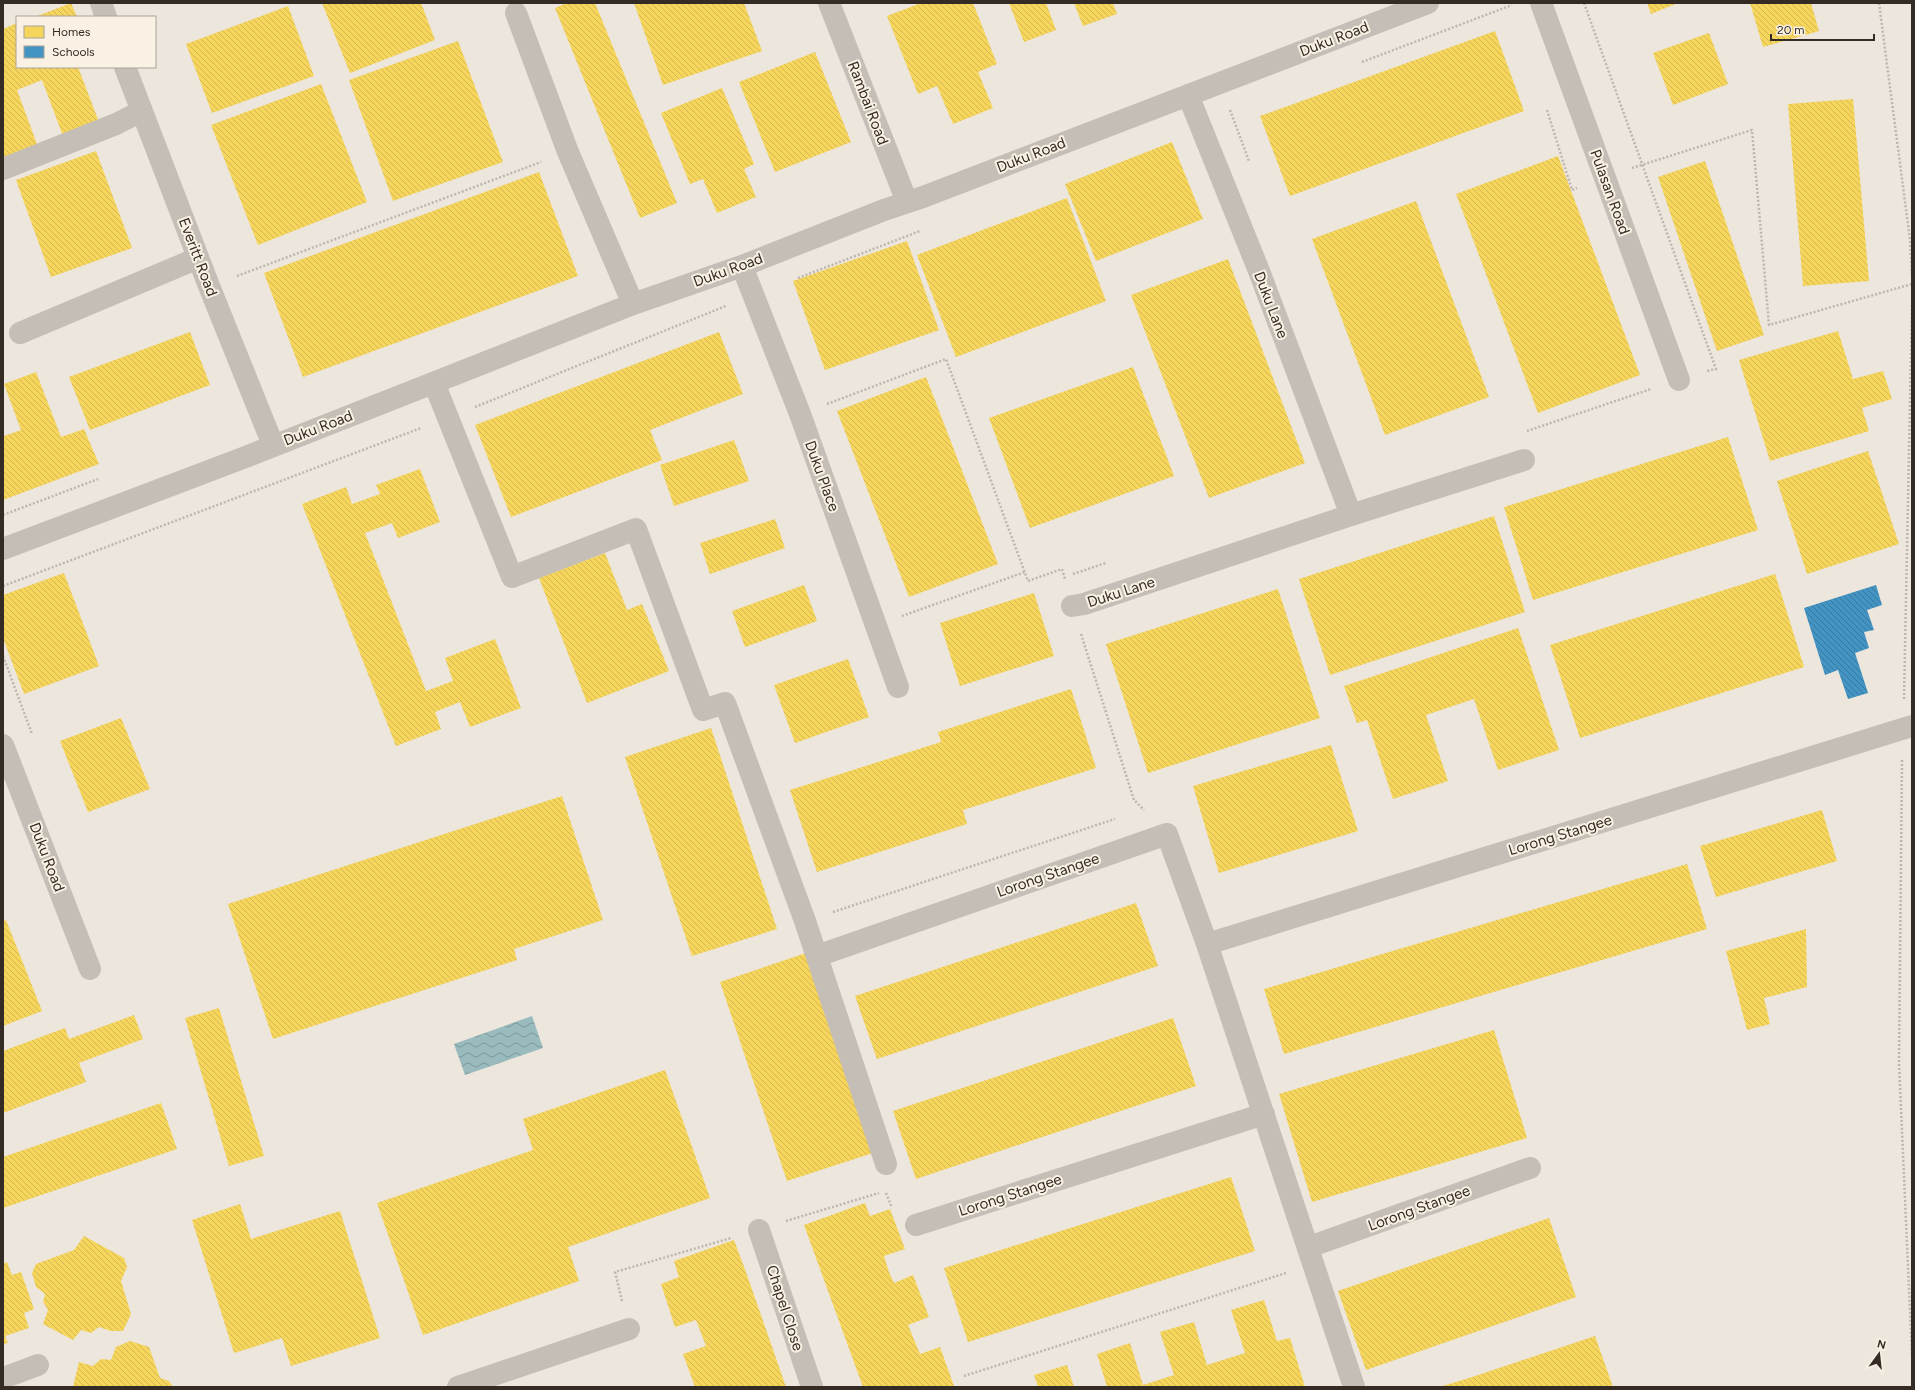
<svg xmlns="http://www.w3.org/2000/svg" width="1915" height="1390" viewBox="0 0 1915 1390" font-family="Figtree,sans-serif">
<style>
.water{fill:url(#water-waves)}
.homes{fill:url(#homes-back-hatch)}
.schools{fill:url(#schools-back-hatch)}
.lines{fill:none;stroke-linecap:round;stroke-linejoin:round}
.path{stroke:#bdb6af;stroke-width:2.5;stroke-dasharray:2 2;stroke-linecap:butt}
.minor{stroke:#c4beb7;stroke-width:22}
.labels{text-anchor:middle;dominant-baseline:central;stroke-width:4;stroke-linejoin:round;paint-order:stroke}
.street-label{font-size:15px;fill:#342b25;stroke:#f9f1e3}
</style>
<defs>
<pattern id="water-waves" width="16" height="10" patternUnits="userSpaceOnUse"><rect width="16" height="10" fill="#99bbbe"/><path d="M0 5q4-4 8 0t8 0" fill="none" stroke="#7e989a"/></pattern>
<pattern id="homes-back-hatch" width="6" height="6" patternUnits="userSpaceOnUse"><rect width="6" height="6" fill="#f6d55c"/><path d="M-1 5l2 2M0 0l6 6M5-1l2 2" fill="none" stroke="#d4b750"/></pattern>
<pattern id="schools-back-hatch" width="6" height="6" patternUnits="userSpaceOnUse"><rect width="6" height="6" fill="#4393c3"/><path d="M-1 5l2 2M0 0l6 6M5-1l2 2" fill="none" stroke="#39789e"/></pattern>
</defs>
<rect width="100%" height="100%" fill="#ece6dd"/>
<path class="water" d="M 532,1016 L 543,1048 L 465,1075 L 454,1044 Z"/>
<path class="homes" d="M 71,3 L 77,17 L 35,17 Z
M 322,3 L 421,3 L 435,40 L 350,73 Z
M 567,3 L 595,3 L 677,203 L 640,218 L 555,8 Z
M 634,3 L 744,3 L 762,51 L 663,85 Z
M 921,3 L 973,3 L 997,64 L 978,72 L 993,108 L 953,124 L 937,86 L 918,94 L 887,16 Z
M 1009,3 L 1046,3 L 1056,30 L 1024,42 Z
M 1074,3 L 1113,3 L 1117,14 L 1083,26 Z
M 1647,3 L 1678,3 L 1651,14 Z
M 1750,3 L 1811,3 L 1819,31 L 1763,47 Z
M 288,6 L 314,76 L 212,113 L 186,44 Z
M 17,23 L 17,67 L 78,67 L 99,122 L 63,136 L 42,80 L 17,90 L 38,147 L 3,161 L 3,29 Z
M 1495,31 L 1524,111 L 1290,196 L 1260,116 Z
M 1709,33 L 1728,84 L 1673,105 L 1653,53 Z
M 458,41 L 503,162 L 393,201 L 349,80 Z
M 815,52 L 851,142 L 775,172 L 739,82 Z
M 321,84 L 367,202 L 258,245 L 211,125 Z
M 722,88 L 754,164 L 744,169 L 756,197 L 717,213 L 703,179 L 690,184 L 661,113 Z
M 1853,99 L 1869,281 L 1803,286 L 1788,104 Z
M 1172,142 L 1203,219 L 1096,261 L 1065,184 Z
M 96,151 L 132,248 L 51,277 L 16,180 Z
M 1558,156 L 1640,375 L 1538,413 L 1456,194 Z
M 1705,161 L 1764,335 L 1717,351 L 1658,177 Z
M 539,172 L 578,276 L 303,377 L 264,273 Z
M 1067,198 L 1106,301 L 956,357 L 917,255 Z
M 1416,201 L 1489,397 L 1385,435 L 1312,239 Z
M 907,241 L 939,330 L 825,370 L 793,281 Z
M 1228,259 L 1305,463 L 1209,498 L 1131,295 Z
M 1838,331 L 1853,379 L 1883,371 L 1892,399 L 1862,408 L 1869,431 L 1770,461 L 1739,360 Z
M 190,332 L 210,385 L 90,430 L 69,377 Z
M 719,332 L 743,394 L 650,430 L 662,460 L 511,517 L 475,425 Z
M 1133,367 L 1174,476 L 1030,528 L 989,418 Z
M 36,372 L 61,437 L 84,429 L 99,464 L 3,500 L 3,433 L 4,436 L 21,430 L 4,384 Z
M 926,377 L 998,564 L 909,597 L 837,411 Z
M 1728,437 L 1758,530 L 1533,600 L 1504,507 Z
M 734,440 L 749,481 L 674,506 L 660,465 Z
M 1868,451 L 1899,544 L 1807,574 L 1777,481 Z
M 420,469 L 440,522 L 398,538 L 392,523 L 365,533 L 426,691 L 453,681 L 445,658 L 495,639 L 521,708 L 470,727 L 460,702 L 435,712 L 441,729 L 396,746 L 302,504 L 346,487 L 352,504 L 380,494 L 376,485 Z
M 1494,516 L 1525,612 L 1330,675 L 1299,579 Z
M 775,519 L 785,548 L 710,574 L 700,543 Z
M 605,553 L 627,610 L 642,604 L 669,671 L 587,703 L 539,578 Z
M 64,573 L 99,666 L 24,694 L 3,638 L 3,595 Z
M 1775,574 L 1804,667 L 1580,738 L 1550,645 Z
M 804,585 L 817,621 L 745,647 L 732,611 Z
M 1278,589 L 1320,718 L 1148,773 L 1106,644 Z
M 1034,593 L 1054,656 L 960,686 L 940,623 Z
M 1518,628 L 1559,750 L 1498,770 L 1474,699 L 1426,715 L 1448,781 L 1393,799 L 1367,720 L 1357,723 L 1344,686 Z
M 848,659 L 869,717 L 795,743 L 774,685 Z
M 1071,689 L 1096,768 L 963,810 L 967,824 L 817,872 L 790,790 L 941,742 L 938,732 Z
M 121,718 L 150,789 L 88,812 L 60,741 Z
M 711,728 L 777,929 L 692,956 L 625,757 Z
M 1331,745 L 1358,831 L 1219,873 L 1193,786 Z
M 562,796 L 603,920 L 514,949 L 517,960 L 273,1039 L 228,904 Z
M 1822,810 L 1837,861 L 1716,897 L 1700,846 Z
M 1687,864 L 1707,929 L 1284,1054 L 1264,989 Z
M 1136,903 L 1158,966 L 877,1059 L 855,996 Z
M 6,920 L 42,1011 L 3,1026 L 3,921 Z
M 1806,929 L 1807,987 L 1764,998 L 1770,1024 L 1747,1030 L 1726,951 Z
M 806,953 L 873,1153 L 787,1181 L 720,982 Z
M 219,1008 L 264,1156 L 229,1166 L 185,1018 Z
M 134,1015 L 143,1039 L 79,1063 L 86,1082 L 3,1113 L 3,1051 L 65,1028 L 69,1039 Z
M 1173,1018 L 1196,1086 L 916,1179 L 893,1111 Z
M 1494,1030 L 1527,1138 L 1312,1202 L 1279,1094 Z
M 665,1070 L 710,1198 L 568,1247 L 579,1281 L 423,1335 L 377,1203 L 533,1150 L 523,1119 Z
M 161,1103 L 177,1149 L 3,1208 L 3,1157 Z
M 1231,1177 L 1255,1251 L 968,1342 L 944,1268 Z
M 865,1203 L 870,1216 L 890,1209 L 905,1249 L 884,1256 L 889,1272 L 894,1283 L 913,1275 L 929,1317 L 908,1325 L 920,1354 L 940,1347 L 954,1386 L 863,1387 L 804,1225 Z
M 240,1204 L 251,1239 L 340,1211 L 380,1338 L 291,1366 L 282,1338 L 234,1353 L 192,1220 Z
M 1549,1218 L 1576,1297 L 1366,1370 L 1338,1291 Z
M 84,1236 L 124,1258 L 127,1267 L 121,1281 L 131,1314 L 123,1331 L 111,1331 L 99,1327 L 91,1333 L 81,1330 L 73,1340 L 43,1324 L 48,1310 L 43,1302 L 45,1294 L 36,1287 L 32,1273 L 36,1264 L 74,1250 Z
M 734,1240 L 747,1275 L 786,1387 L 695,1387 L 683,1354 L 706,1346 L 696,1320 L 675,1327 L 661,1284 L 679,1277 L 674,1261 Z
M 7,1262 L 12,1275 L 21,1272 L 34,1309 L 24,1313 L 29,1328 L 5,1336 L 8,1343 L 3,1344 L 3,1264 Z
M 1264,1300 L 1277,1341 L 1290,1338 L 1305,1387 L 1107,1387 L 1097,1354 L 1130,1343 L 1143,1385 L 1174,1375 L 1160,1332 L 1194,1322 L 1207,1365 L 1245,1353 L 1231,1310 Z
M 1595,1336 L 1613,1387 L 1439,1387 L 1466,1379 Z
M 130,1341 L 149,1347 L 160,1378 L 169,1381 L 173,1387 L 73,1387 L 79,1362 L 93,1366 L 101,1359 L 111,1360 L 116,1347 Z
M 1067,1365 L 1074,1387 L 1038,1387 L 1034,1375 Z"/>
<path class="schools" d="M 1876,585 L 1882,605 L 1867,610 L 1874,630 L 1864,632 L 1869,648 L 1855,653 L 1868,693 L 1848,699 L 1838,670 L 1825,675 L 1804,608 Z"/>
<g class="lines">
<path class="path" d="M 1584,3 L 1716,369 L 1707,371
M 1879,3 L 1910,240 L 1912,277
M 1362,62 L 1512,5
M 1230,110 L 1249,161
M 1547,110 L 1572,190 L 1577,188
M 1632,168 L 1752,130 L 1769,325 L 1912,284
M 237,276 L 541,162
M 798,278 L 920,231
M 827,404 L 946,359 L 1028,581 L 1062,569 L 1065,579
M 475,407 L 726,306
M 1527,431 L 1651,389
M 3,515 L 98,479
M 1073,574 L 1106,563
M 3,586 L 421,428
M 902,616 L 1025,572
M 1081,634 L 1134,800 L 1144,810
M 3,656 L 32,734
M 1904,699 L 1912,302
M 1902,760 L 1899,1063 L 1912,1357
M 833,912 L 1115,819
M 886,1193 L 892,1208
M 786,1221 L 879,1193
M 622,1301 L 615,1272 L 731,1238
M 964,1376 L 1286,1273"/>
<path class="minor" d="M 101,3 L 106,17
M 829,3 L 907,202
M 1541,3 L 1679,380
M 516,13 L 568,152 L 633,304
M 125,67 L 209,286 L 273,445
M 1188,95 L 1259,271 L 1351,515
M 3,169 L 116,124 L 142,111
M 742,266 L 800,414 L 898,687
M 20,333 L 198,258
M 434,383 L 512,577 L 636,529 L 703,710 L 725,703 L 805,921 L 886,1164
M 3,549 L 243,458 L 633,304 L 742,266 L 884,210 L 923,197 L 1428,3
M 1072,606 L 1084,604 L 1351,515 L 1524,460
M 3,745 L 90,969
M 1207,944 L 1912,726
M 817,956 L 1167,834 L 1207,944 L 1354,1387
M 916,1225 L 1264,1114
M 759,1230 L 812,1387
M 1309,1247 L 1530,1168
M 3,1378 L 38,1365
M 458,1387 L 629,1329"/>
</g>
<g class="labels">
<g class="street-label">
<text transform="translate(1334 39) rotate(-21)">Duku Road</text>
<text transform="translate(868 103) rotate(69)">Rambai Road</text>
<text transform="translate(1031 155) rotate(-21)">Duku Road</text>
<text transform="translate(1610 192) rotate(70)">Pulasan Road</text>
<text transform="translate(198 257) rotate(69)">Everitt Road</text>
<text transform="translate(728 270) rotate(-20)">Duku Road</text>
<text transform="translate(1271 305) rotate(69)">Duku Lane</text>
<text transform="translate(318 428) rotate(-21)">Duku Road</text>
<text transform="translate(822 476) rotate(70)">Duku Place</text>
<text transform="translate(1121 592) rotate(-18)">Duku Lane</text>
<text transform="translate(1560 835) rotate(-17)">Lorong Stangee</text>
<text transform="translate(47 857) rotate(69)">Duku Road</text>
<text transform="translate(1048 875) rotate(-19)">Lorong Stangee</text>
<text transform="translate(1010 1195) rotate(-18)">Lorong Stangee</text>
<text transform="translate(1419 1208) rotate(-20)">Lorong Stangee</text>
<text transform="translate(785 1308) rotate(72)">Chapel Close</text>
</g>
</g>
<rect width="1915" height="1390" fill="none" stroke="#342b25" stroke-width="8"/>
<rect x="16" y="16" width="140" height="52" fill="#f9f1e3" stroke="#aaa297"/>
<rect x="24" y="26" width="20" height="12" fill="#f6d55c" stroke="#aaa297"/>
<text x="52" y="36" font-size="12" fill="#342b25">Homes</text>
<rect x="24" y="46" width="20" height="12" fill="#4393c3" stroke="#aaa297"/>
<text x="52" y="56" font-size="12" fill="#342b25">Schools</text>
<g transform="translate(1879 1354) rotate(15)" stroke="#f9f1e3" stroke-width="3" paint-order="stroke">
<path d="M0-3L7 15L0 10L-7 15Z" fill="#342b25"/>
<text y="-6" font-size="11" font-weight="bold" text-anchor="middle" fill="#342b25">N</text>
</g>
<path d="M1771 34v6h103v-6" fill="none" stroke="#342b25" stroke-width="2"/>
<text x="1777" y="34" font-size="12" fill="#342b25" stroke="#f9f1e3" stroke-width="3" paint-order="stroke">20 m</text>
</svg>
